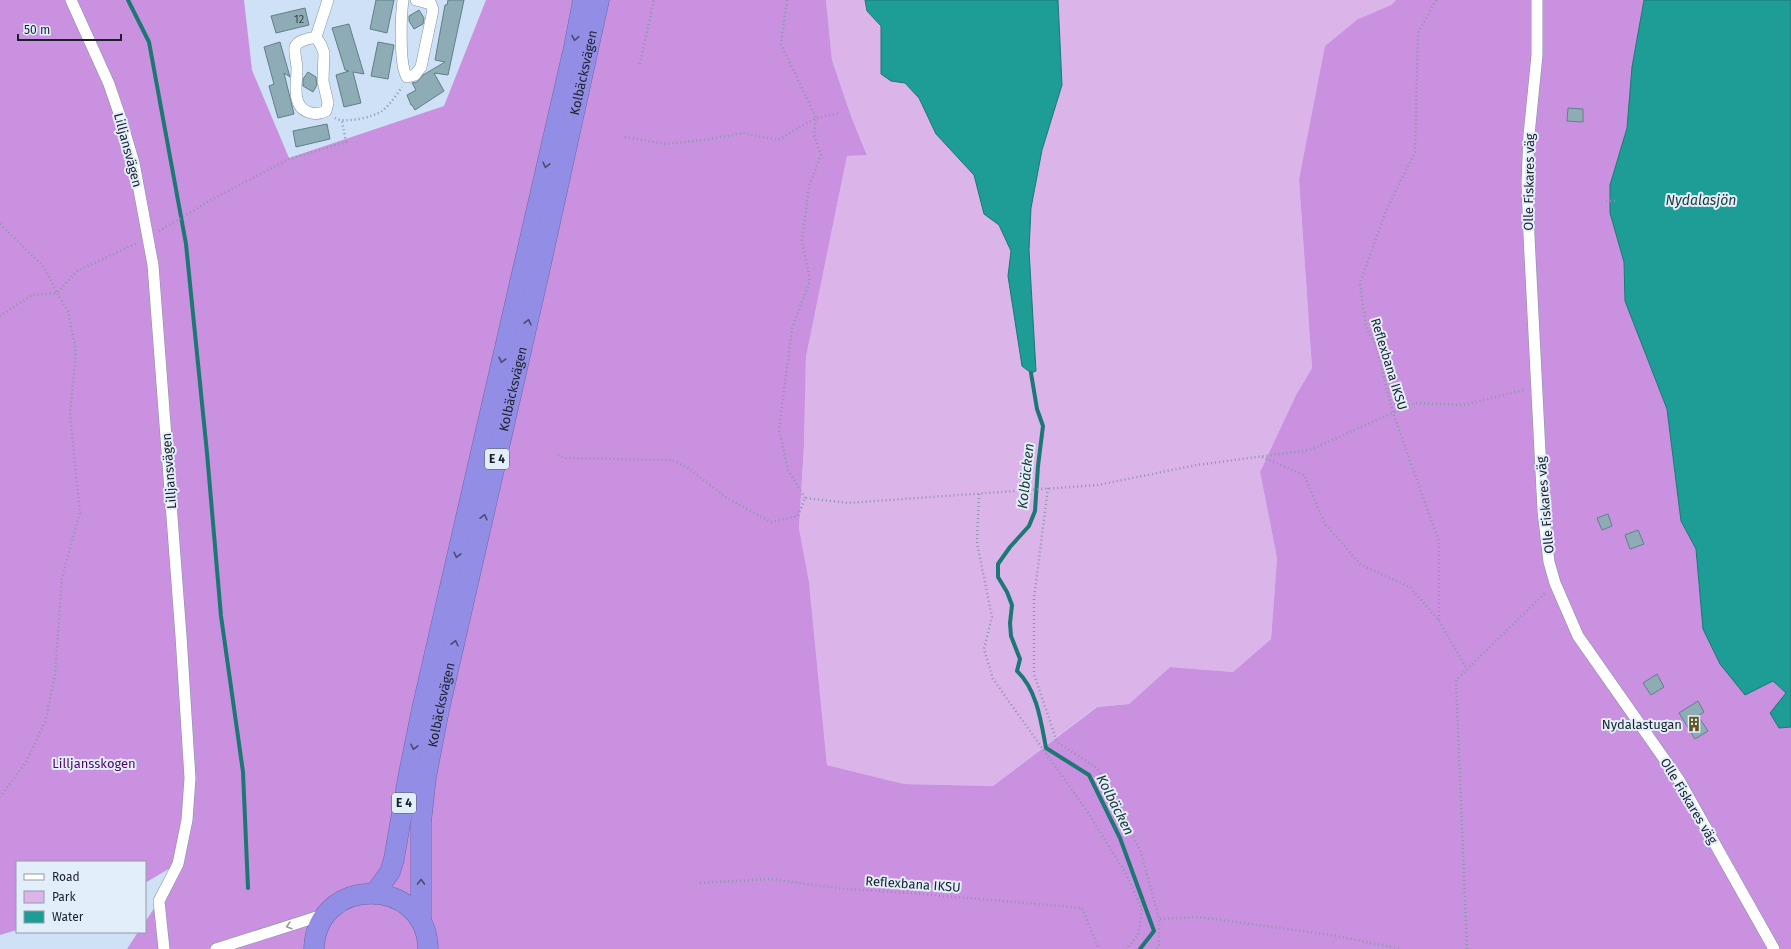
<svg xmlns="http://www.w3.org/2000/svg" width="1791" height="949" viewBox="0 0 1791 949" font-family="'Fira Sans',sans-serif">
<style>
.green{fill:#dbb5e9}
.forest{fill:#cb91e1}
.water{fill:#1e9c96;stroke:#1d7775}
.lines{fill:none;stroke-linecap:round;stroke-linejoin:round}
.stream{stroke:#1d7775;stroke-width:4}
.building{fill:#8eacb6;stroke:#627e88}
.street-casing{stroke:#8090a5;stroke-width:12}
.highway-casing{stroke:#6867a3;stroke-width:21}
.path{stroke:#8997a8;stroke-width:2.5;stroke-dasharray:1 3;stroke-linecap:butt}
.street{stroke:#fff;stroke-width:11}
.highway{stroke:#928de5;stroke-width:20}
.oneway{stroke:#4a4c74}
.oneway2{stroke:#989b9f}
.labels{text-anchor:middle;dominant-baseline:central;stroke-width:4;stroke-linejoin:round;paint-order:stroke}
.number-label{font-size:11px;fill:#37444c}
.shield{fill:#e3eefb;stroke:#565e68;stroke-width:1}
.shield-label{font-size:12px;font-weight:bold;fill:#1a2129}
.street-label{font-size:13px;fill:#1a2129;stroke:#e3eefb}
.poi-label{font-size:13px;fill:#1a2129;stroke:#e3eefb;text-anchor:end}
.park-label{font-size:13px;fill:#54056a;stroke:#e3eefb}
.water-label{font-size:14px;font-style:italic;fill:#1f3837;stroke:#e3eefb}
</style>
<rect width="100%" height="100%" fill="#cfe1f7"/>
<path class="green" d="M 826,0 L 865,0 L 867,11 L 881,25 L 881,74 L 891,81 L 905,83 L 919,98 L 936,134 L 974,175 L 984,214 L 999,225 L 1011,251 L 1008,276 L 1029,250 L 1031,208 L 1042,150 L 1062,85 L 1058,0 L 1396,0 L 1391,5 L 1358,19 L 1299,180 L 1312,368 L 1296,395 L 1260,472 L 1277,558 L 1271,639 L 1233,672 L 1170,667 L 1129,704 L 1096,707 L 993,786 L 904,784 L 827,765 L 809,582 L 799,528 L 804,446 L 806,357 L 847,156 L 867,154 L 851,116 L 832,60 Z"/>
<path class="forest" d="M 0,0 L 244,0 L 252,70 L 289,158 L 444,106 L 486,0 L 826,0 L 832,60 L 851,116 L 867,155 L 847,156 L 806,357 L 804,446 L 799,528 L 809,582 L 827,765 L 904,784 L 993,786 L 1097,707 L 1129,704 L 1170,667 L 1233,672 L 1271,639 L 1277,558 L 1260,472 L 1296,395 L 1312,368 L 1299,180 L 1325,46 L 1358,19 L 1391,5 L 1396,0 L 1644,0 L 1632,67 L 1627,128 L 1610,185 L 1610,213 L 1624,262 L 1625,301 L 1667,409 L 1681,521 L 1696,549 L 1703,629 L 1773,681 L 1786,693 L 1779,728 L 1791,727 L 1791,949 L 127,949 L 138,932 L 145,932 L 145,922 L 159,901 L 177,864 L 145,883 L 145,862 L 17,862 L 17,930 L 0,935 Z"/>
<path class="water" d="M 865,0 L 1058,0 L 1062,85 L 1042,150 L 1031,208 L 1029,250 L 1036,371 L 1031,373 L 1022,366 L 1008,276 L 1011,251 L 999,225 L 984,214 L 974,175 L 936,134 L 919,98 L 905,83 L 891,81 L 881,74 L 881,26 L 867,11 Z
M 1644,0 L 1791,0 L 1791,727 L 1779,728 L 1770,713 L 1786,693 L 1773,681 L 1745,695 L 1720,664 L 1703,629 L 1696,549 L 1681,521 L 1667,409 L 1625,301 L 1624,262 L 1610,213 L 1610,185 L 1627,128 L 1632,67 Z"/>
<g class="lines">
<path class="stream" d="M 128,0 L 149,42 L 186,244 L 207,453 L 221,616 L 243,772 L 248,888
M 1031,373 L 1037,409 L 1043,426 L 1038,466 L 1035,511 L 1029,526 L 1010,547 L 998,564 L 998,577 L 1007,592 L 1012,605 L 1010,623 L 1011,636 L 1020,659 L 1017,671 C 1037,690 1041,721 1046,748 L 1089,775 L 1120,838 L 1154,931 L 1140,949"/>
</g>
<path class="building" d="M 376,0 L 394,0 L 387,33 L 370,29 Z
M 448,0 L 464,0 L 448,75 L 434,73 L 444,91 L 415,110 L 412,105 L 411,105 L 407,95 L 416,90 L 412,83 L 417,82 L 423,75 L 445,62 L 435,60 L 445,5 L 447,5 Z
M 305,8 L 309,25 L 276,33 L 271,16 Z
M 419,10 L 424,18 L 423,24 L 414,29 L 409,21 L 409,16 Z
M 349,24 L 364,74 L 353,72 L 361,103 L 344,107 L 336,75 L 349,71 L 345,70 L 332,28 Z
M 280,42 L 290,77 L 284,73 L 294,114 L 278,118 L 269,86 L 274,84 L 264,47 Z
M 378,42 L 394,45 L 388,79 L 371,76 Z
M 308,72 L 316,77 L 317,85 L 313,92 L 303,86 L 303,79 Z
M 1568,108 L 1583,109 L 1583,122 L 1567,121 Z
M 327,124 L 330,139 L 296,147 L 293,131 Z
M 1608,514 L 1612,526 L 1602,530 L 1597,518 Z
M 1638,530 L 1644,544 L 1630,549 L 1625,535 Z
M 1657,674 L 1664,687 L 1651,695 L 1643,683 Z
M 1698,701 L 1704,712 L 1698,716 L 1708,731 L 1695,739 L 1679,713 Z"/>
<g class="lines">
<g class="street-casing">
<path id="street" d="M 71,0 L 109,84 L 121,119 L 134,163 L 153,265 L 181,636 L 190,778 L 187,820 L 178,864 L 159,901 L 164,949
M 403,0 C 401,15 399,66 407,77 L 415,75 L 421,67 L 433,10 L 431,4 L 416,0
M 1537,0 L 1537,55 L 1529,135 L 1527,182 L 1529,236 L 1543,511 L 1549,562 L 1555,583 L 1578,636 L 1679,780 L 1774,949
M 316,37 L 321,45 L 324,53 L 323,81 L 328,103 L 326,111 C 320,114 315,115 308,112 C 291,106 297,83 297,69 C 297,62 294,55 295,47 C 298,40 308,39 316,37 Z
M 316,37 L 328,0
M 216,949 L 326,914"/>
</g>
<g class="highway-casing">
<g id="highway">
<path d="M 375,893 L 390,872 L 394,859 L 408,778 L 422,709 L 574,47 L 583,0"/>
<path id="s1" d="M 421,921 L 421,822 L 426,777 L 439,710 L 538,277 L 599,0"/>
<path d="M 314,949 C 316,875 427,876 428,949"/>
</g>
</g>
<path class="path" d="M 1436,0 L 1418,33 L 1415,152 L 1385,213 L 1360,283 L 1366,327 L 1376,346 L 1393,413 L 1439,542 L 1439,621
M 640,64 L 654,0
M 335,118 C 344,124 374,117 382,111 C 390,105 397,94 402,87
M 625,137 L 666,144 L 704,140 L 744,133 L 778,140 L 816,118 L 781,44 L 787,0
M 1606,201 L 1618,201
M 0,224 L 44,267 L 57,293 L 77,271 L 137,243
M 159,231 L 211,200 L 289,159 L 346,142 L 342,121
M 0,316 L 32,295 L 57,293 L 68,311 L 76,352 L 70,415 L 80,513 L 62,577 L 55,675 L 45,722 L 26,762 L 0,797
M 558,455 L 564,458 L 672,460 L 687,467 L 727,498 L 771,522 L 798,516 L 805,498 L 848,503 L 1098,485 L 1197,465 L 1310,450 L 1415,403 L 1464,405 L 1526,389
M 1262,457 L 1304,475 L 1325,524 L 1361,565 L 1410,587 L 1439,621 L 1467,669
M 1048,488 L 1034,598 L 1034,674 L 1057,742 L 1097,768 L 1115,796 L 1141,853 L 1159,919 L 1199,917 L 1331,935 L 1402,949
M 979,494 L 977,543 L 992,617 L 984,649 L 993,679 L 1087,811 L 1126,874 L 1142,909 L 1138,935 L 1126,949
M 805,498 L 788,470 L 779,430 L 792,328 L 810,281 L 802,240 L 809,186 L 821,155 L 814,135 L 816,118 L 839,113
M 700,883 L 769,879 L 845,889 L 911,893 L 1082,908 L 1099,949
M 1157,949 L 1159,945 L 1159,919
M 1467,949 L 1456,680 L 1546,592"/>
<use href="#street" class="street"/>
<use href="#highway" class="highway"/>
</g>
<defs><path id="oneway-chevron" d="M-2-3.5L2.5 0L-2 3.5" fill="none" stroke-width="1.6" stroke-linecap="round" stroke-linejoin="round"/></defs>
<g class="oneway">
<use href="#oneway-chevron" transform="translate(575 38) rotate(101)"/>
<use href="#oneway-chevron" transform="translate(546 165) rotate(103)"/>
<use href="#oneway-chevron" transform="translate(528 322) rotate(-77)"/>
<use href="#oneway-chevron" transform="translate(502 360) rotate(103)"/>
<use href="#oneway-chevron" transform="translate(484 517) rotate(-77)"/>
<use href="#oneway-chevron" transform="translate(457 555) rotate(103)"/>
<use href="#oneway-chevron" transform="translate(455 643) rotate(-77)"/>
<use href="#oneway-chevron" transform="translate(414 747) rotate(102)"/>
<use href="#oneway-chevron" transform="translate(421 882) rotate(-89)"/>
</g>
<use class="oneway2" href="#oneway-chevron" transform="translate(289 926) rotate(163)"/>
<defs>
<g id="building-bare" transform="scale(1.2)"><path d="M-4-6H4V6H1V3H-1V6H-4ZM-2.5-4.3h1.7v1.8h-1.7ZM.8-4.3h1.7v1.8H.8ZM-2.5-1h1.7V.8h-1.7ZM.8-1h1.7V.8H.8Z" fill="#645724" stroke="#e3eefb" stroke-width="2.5" paint-order="stroke"/></g>
</defs>
<g fill-rule="evenodd">
<use href="#building-bare" x="1694" y="724"/>
</g>
<g class="labels">
<g class="number-label">
<text x="299" y="19">12</text>
</g>
<g class="shield">
<rect x="485" y="449" width="24" height="20" rx="3"/>
<rect x="392" y="793" width="24" height="20" rx="3"/>
</g>
<g class="shield-label">
<text x="497" y="459">E 4</text>
<text x="404" y="803">E 4</text>
</g>
<g class="street-label">
<text stroke="none"><textPath href="#s1" startOffset="866">Kolbäcksvägen</textPath></text>
<text transform="translate(128 150) rotate(75)">Lilljansvägen</text>
<text transform="translate(1529 182) rotate(-89)">Olle Fiskares väg</text>
<text transform="translate(1389 364) rotate(73)">Reflexbana IKSU</text>
<text stroke="none"><textPath href="#s1" startOffset="542">Kolbäcksvägen</textPath></text>
<text transform="translate(169 471) rotate(-94)">Lilljansvägen</text>
<text transform="translate(1545 505) rotate(-95)">Olle Fiskares väg</text>
<text stroke="none"><textPath href="#s1" startOffset="218">Kolbäcksvägen</textPath></text>
<text transform="translate(1689 801) rotate(59)">Olle Fiskares väg</text>
<text transform="translate(913 884) rotate(4)">Reflexbana IKSU</text>
</g>
<g class="poi-label">
<text x="1682" y="724">Nydalastugan</text>
</g>
<g class="park-label">
<text x="94" y="763">Lilljansskogen</text>
</g>
<g class="water-label">
<text x="1701" y="200">Nydalasjön</text>
<text transform="translate(1026 476) rotate(-84)">Kolbäcken</text>
<text transform="translate(1115 805) rotate(63)">Kolbäcken</text>
</g>
</g>
<rect x="16" y="861" width="130" height="72" fill="#e3eefb" stroke="#939ca7"/>
<rect x="24" y="874" width="20" height="6" fill="#ffffff" stroke="#939ca7"/>
<text x="52" y="881" font-size="12" fill="#1a2129">Road</text>
<rect x="24" y="891" width="20" height="12" fill="#dbb5e9" stroke="#939ca7"/>
<text x="52" y="901" font-size="12" fill="#1a2129">Park</text>
<rect x="24" y="911" width="20" height="12" fill="#1e9c96" stroke="#939ca7"/>
<text x="52" y="921" font-size="12" fill="#1a2129">Water</text>
<path d="M18 34v6h103v-6" fill="none" stroke="#1a2129" stroke-width="2"/>
<text x="24" y="34" font-size="12" fill="#1a2129" stroke="#e3eefb" stroke-width="3" paint-order="stroke">50 m</text>
</svg>
